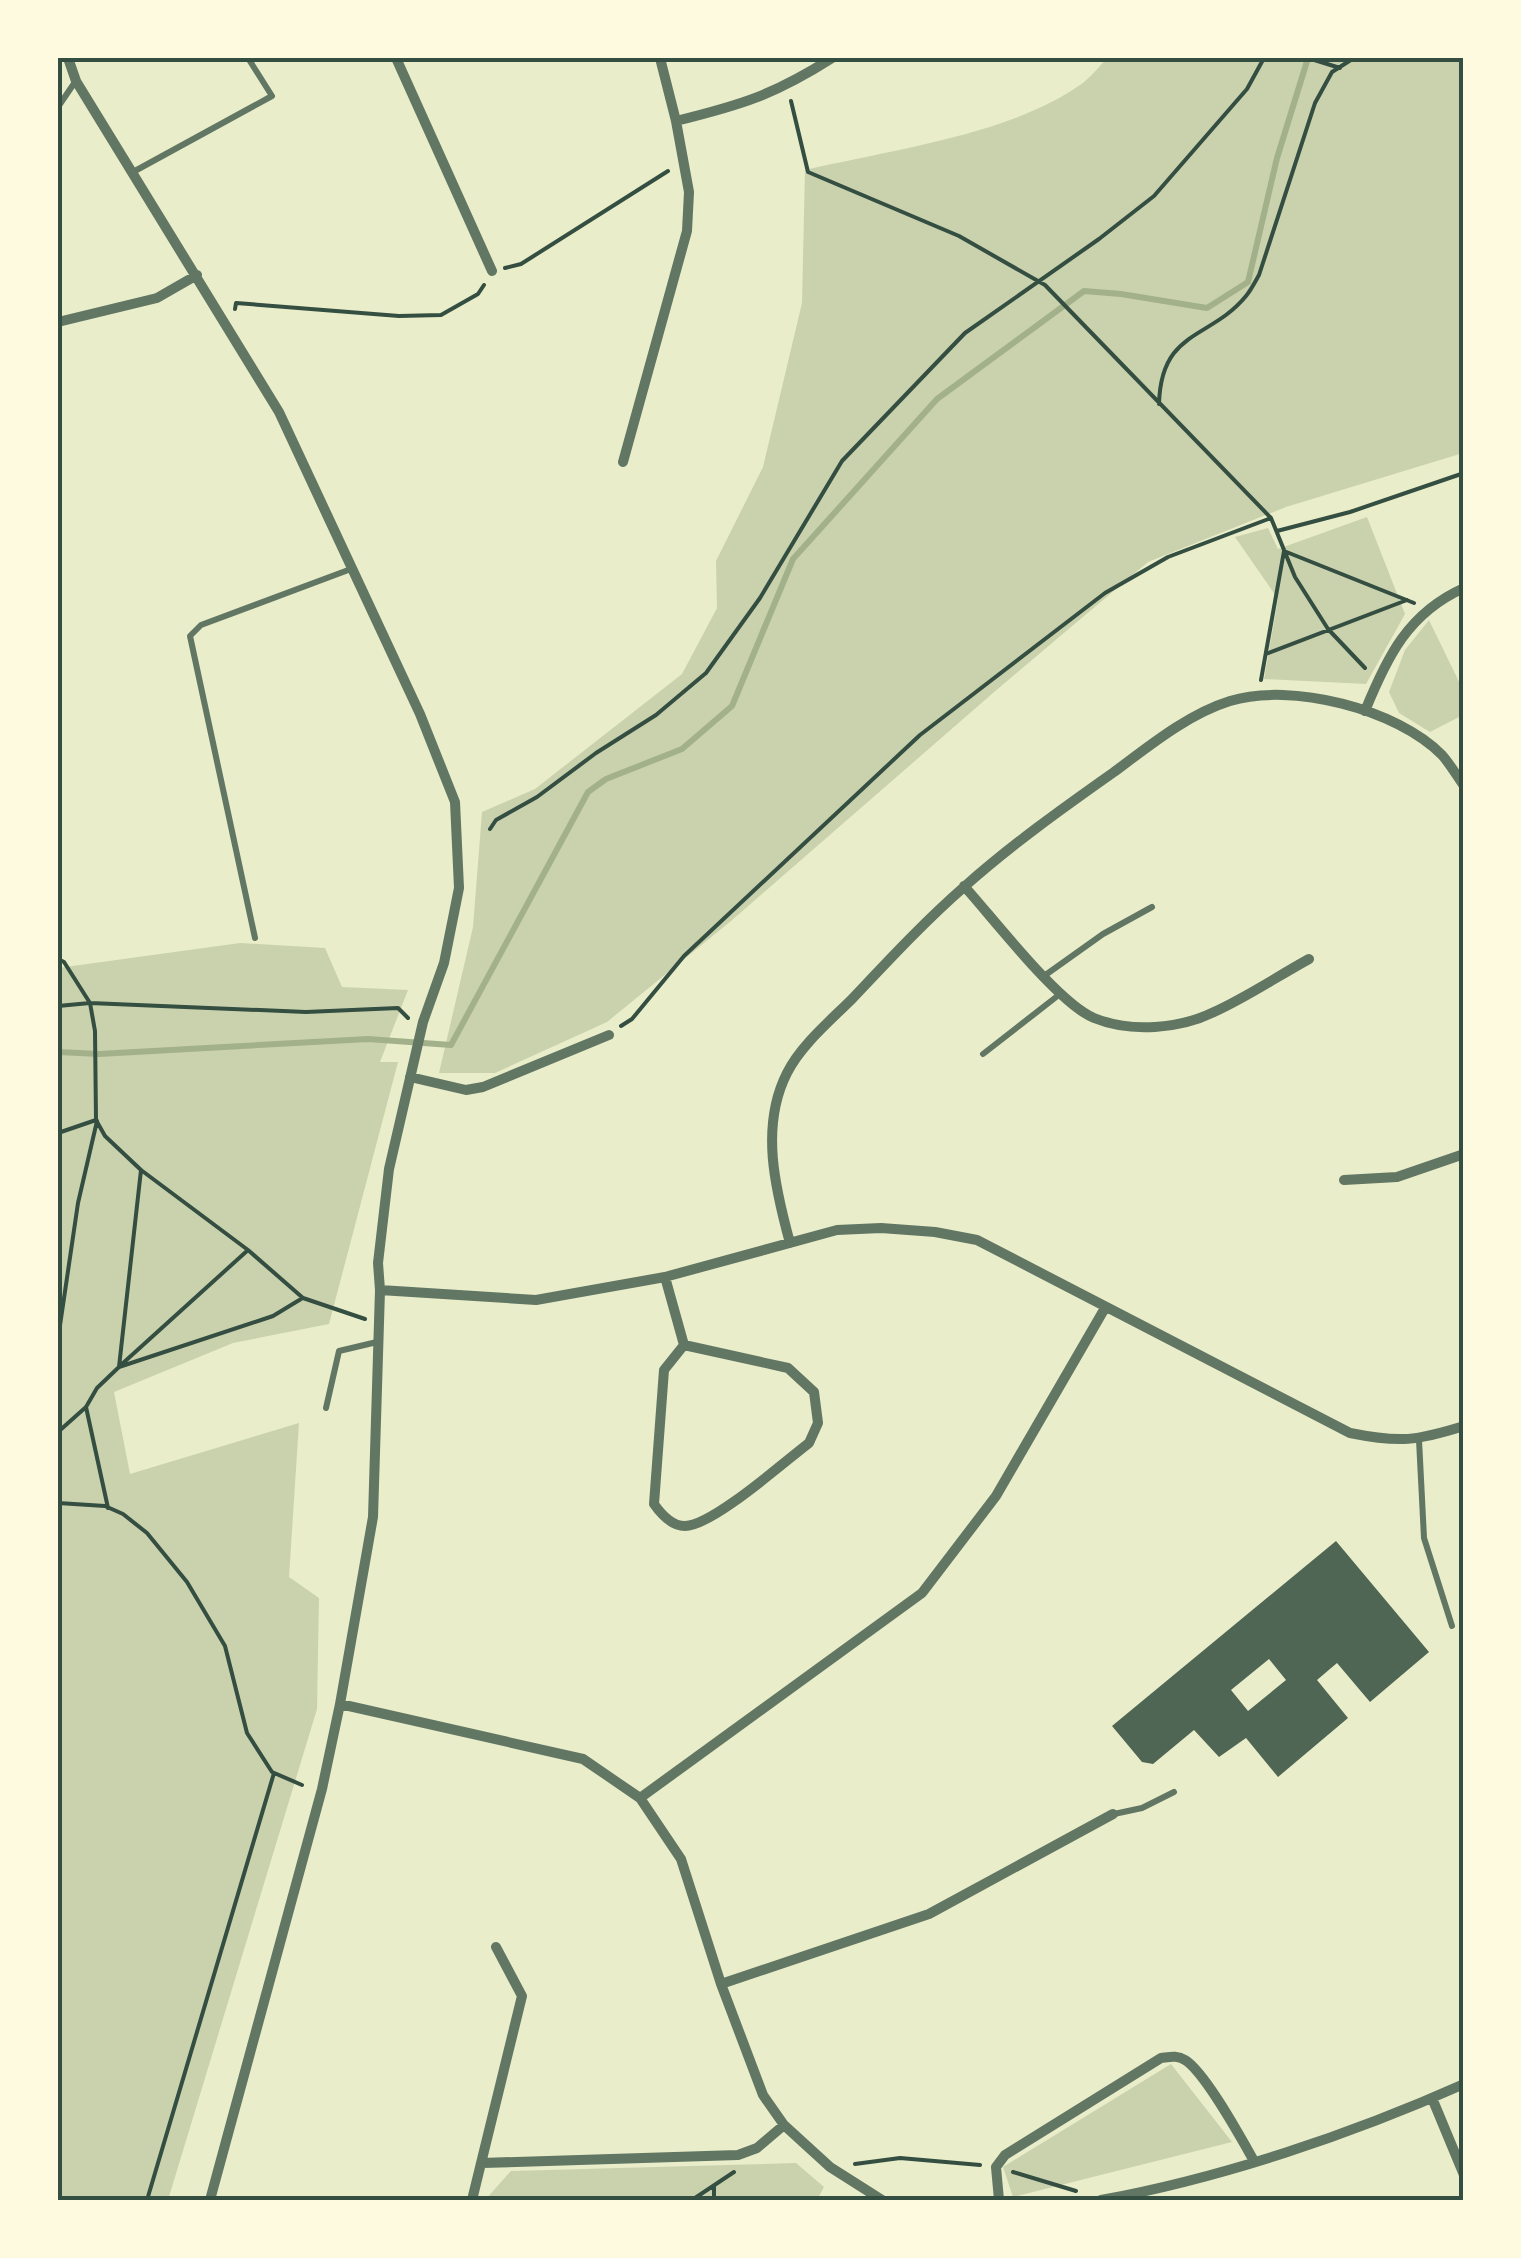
<svg xmlns="http://www.w3.org/2000/svg" width="1521" height="2258" viewBox="0 0 1521 2258" font-family="'Fira Sans',sans-serif">
<style>
.green{fill:#cad2ad}
.lines{fill:none;stroke-linecap:round;stroke-linejoin:round}
.stream{stroke:#a3b18a;stroke-width:6}
.building{fill:#4f6655;fill-rule:evenodd}
.path{stroke:#344e41;stroke-width:4}
.service{stroke:#617663;stroke-width:6}
.minor{stroke:#617663;stroke-width:10}
.neatline{fill:none;stroke:#344e41;stroke-width:4}
</style>
<rect width="100%" height="100%" fill="#e9edc9"/>
<path class="green" d="M 1107,58 L 1463,58 L 1463,453 L 1286,507 L 1148,562 L 993,693 L 731,921 L 607,1022 L 495,1073 L 439,1073 L 473,927 L 482,812 L 535,789 L 682,674 L 717,608 L 716,561 L 763,467 L 802,303 L 805,170 C 889,150 1009,135 1080,85 C 1090,78 1099,67 1107,58 Z
M 1367,517 L 1405,614 L 1366,684 L 1264,679 L 1278,599 L 1235,537 L 1268,528 L 1278,549 Z
M 1429,620 L 1463,690 L 1463,715 L 1430,732 L 1399,713 L 1389,692 L 1405,650 Z
M 240,943 L 325,948 L 342,987 L 408,990 L 380,1062 L 398,1062 L 329,1324 L 233,1343 L 114,1392 L 130,1474 L 299,1423 L 289,1577 L 319,1598 L 317,1709 L 168,2200 L 58,2200 L 58,968 Z
M 1171,2064 L 1232,2142 L 1013,2197 L 1003,2167 Z
M 796,2163 L 824,2187 L 817,2200 L 485,2200 L 511,2171 Z"/>
<g class="lines">
<path class="stream" d="M 58,1052 L 99,1054 L 368,1039 L 451,1045 L 588,792 L 606,779 L 682,749 L 732,706 L 793,559 L 937,399 L 1084,291 L 1121,294 L 1207,308 L 1248,282 L 1277,158 L 1308,58"/>
</g>
<path class="building" d="M 1336,1541 L 1429,1652 L 1370,1702 L 1337,1663 L 1317,1680 L 1348,1718 L 1278,1777 L 1246,1738 L 1219,1757 L 1194,1730 L 1153,1764 L 1142,1762 L 1112,1726 ZM 1269,1659 L 1286,1680 L 1248,1711 L 1231,1690 Z"/>
<g class="lines">
<path class="path" d="M 1308,58 L 1340,68
M 791,101 L 808,172 L 959,236 L 1045,285 L 1271,518 L 1295,577 L 1328,629 L 1365,668
M 505,268 L 521,264 L 668,171
M 235,309 L 236,303 L 399,316 L 441,315 L 478,294 L 484,285
M 1159,404 C 1161,329 1210,340 1246,296 C 1251,290 1255,282 1259,275 L 1315,103 L 1332,72 L 1354,58
M 1277,531 L 1350,512 L 1464,473
M 1266,654 L 1407,600
M 1261,680 L 1284,551 L 1414,603
M 490,829 L 496,820 L 537,797 L 596,753 L 656,715 L 706,673 L 760,598 L 842,461 L 965,333 L 1099,239 L 1154,196 L 1247,89 L 1264,58
M 58,959 L 64,962 L 90,1003 L 95,1031 L 96,1120 L 105,1136 L 141,1170 L 248,1250 L 303,1298 L 365,1319
M 58,1006 L 90,1003 L 306,1012 L 398,1008 L 408,1018
M 621,1026 L 632,1019 L 684,956 L 920,735 L 1105,593 L 1168,557 L 1271,518
M 58,1133 L 96,1120
M 58,1339 L 78,1203 L 97,1121
M 122,1364 L 248,1250
M 119,1367 L 273,1316 L 301,1299
M 58,1432 L 86,1407
M 58,1503 L 105,1506 L 123,1514 L 147,1533 L 187,1582 L 225,1646 L 247,1733 L 272,1772 L 302,1785
M 108,1508 L 86,1407 L 97,1388 L 119,1367 L 141,1170
M 855,2164 L 900,2158 L 980,2165
M 1013,2172 L 1076,2191
M 714,2186 L 714,2200
M 147,2200 L 274,1773
M 692,2200 L 734,2172"/>
<path class="service" d="M 58,107 L 75,82
M 133,172 L 272,96 L 248,58
M 255,938 L 190,636 L 201,625 L 351,569
M 1044,976 L 1103,934 L 1152,907
M 983,1054 L 1060,994
M 326,1408 L 339,1351 L 377,1342
M 1419,1440 L 1424,1538 L 1452,1626
M 1114,1814 L 1142,1808 L 1174,1792"/>
<path class="minor" d="M 68,58 L 76,81 L 279,412 L 420,714 L 455,802 L 459,888 L 444,963 L 423,1022 L 389,1169 L 378,1263 L 380,1290 L 373,1517 L 340,1704 L 322,1789 L 210,2200
M 396,58 L 492,271
M 660,58 L 676,121 C 741,105 774,95 832,58
M 58,322 L 157,298 L 197,275
M 623,462 L 687,231 L 689,192 L 676,121
M 1365,711 C 1387,657 1408,613 1464,588
M 964,886 C 993,918 1058,1003 1094,1018 C 1131,1033 1179,1029 1214,1012 C 1247,997 1278,976 1309,959
M 410,1077 L 466,1090 L 483,1087 L 609,1035
M 1344,1180 L 1397,1177 L 1464,1154
M 790,1243 C 775,1188 760,1126 787,1073 C 801,1045 830,1021 852,999 C 888,961 924,922 964,887 C 1011,845 1063,808 1114,772 C 1149,746 1188,714 1230,701 C 1291,682 1397,709 1442,755 C 1450,764 1457,776 1464,786
M 665,1277 L 684,1345 L 788,1368 L 814,1392 L 818,1423 L 809,1443 C 784,1462 712,1526 685,1526 C 671,1526 661,1514 654,1504 L 664,1370 L 684,1345
M 380,1290 L 536,1300 L 665,1277 L 837,1230 L 881,1228 L 935,1232 L 977,1240 L 1350,1433 C 1400,1443 1416,1441 1464,1426
M 340,1704 L 583,1759 L 640,1798 L 681,1859 L 721,1984 L 763,2095 L 784,2125 L 830,2167 L 882,2200
M 640,1798 L 922,1593 L 996,1496 L 1105,1308
M 721,1984 L 929,1914 L 1113,1814
M 1432,2098 L 1464,2175
M 482,2163 L 738,2155 L 757,2148 L 784,2125
M 472,2200 L 522,1996 L 496,1947
M 999,2200 L 996,2167 L 1005,2155 L 1161,2058 C 1170,2057 1177,2055 1185,2060 C 1205,2072 1241,2138 1254,2161
M 1101,2200 C 1222,2178 1352,2134 1464,2084"/>
</g>
<rect width="1521" height="2258" fill="none" stroke="#fefae0" stroke-width="120"/>
<rect x="60" y="60" width="1401" height="2138" class="neatline"/>
</svg>
